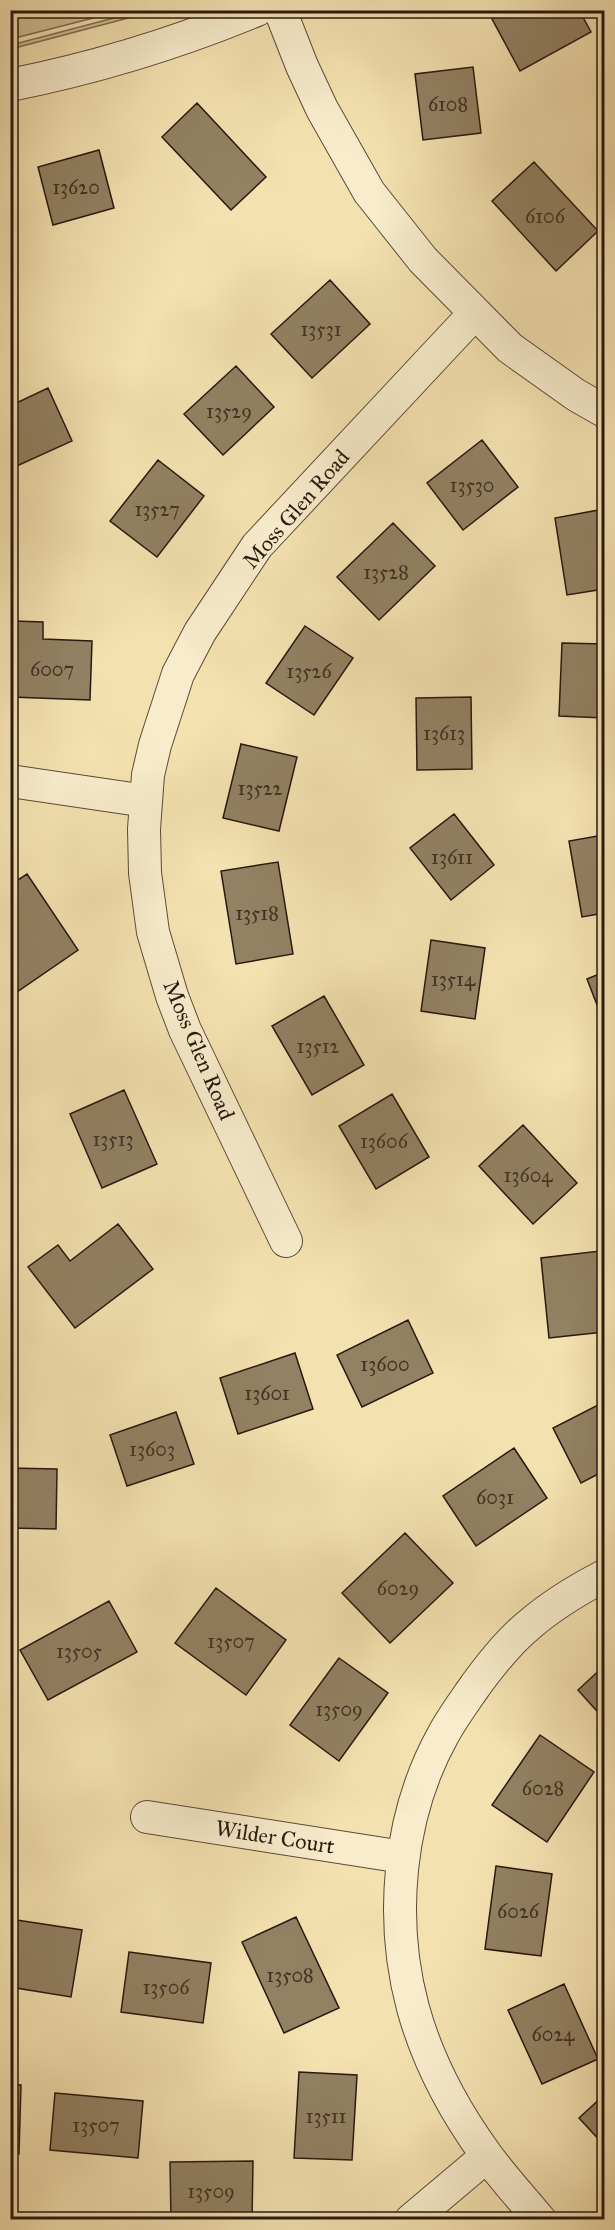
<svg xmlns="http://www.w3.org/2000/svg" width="615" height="2230" viewBox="0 0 615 2230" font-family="'IM FELL Great Primer',serif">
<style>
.green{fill:#d1bf95;stroke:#7c6c52;stroke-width:1.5}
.building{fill:#928163;stroke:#28180f;stroke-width:1.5}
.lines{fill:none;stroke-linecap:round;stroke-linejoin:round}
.minor-casing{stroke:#5b4a37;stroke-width:34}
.minor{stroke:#f8eccc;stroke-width:32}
.labels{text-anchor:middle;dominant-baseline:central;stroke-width:4.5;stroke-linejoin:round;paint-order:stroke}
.number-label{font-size:20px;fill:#423224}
.street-label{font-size:22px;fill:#28180f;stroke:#f8eccc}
</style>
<rect width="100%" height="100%" fill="#f4e1b0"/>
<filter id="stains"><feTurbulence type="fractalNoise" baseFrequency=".00333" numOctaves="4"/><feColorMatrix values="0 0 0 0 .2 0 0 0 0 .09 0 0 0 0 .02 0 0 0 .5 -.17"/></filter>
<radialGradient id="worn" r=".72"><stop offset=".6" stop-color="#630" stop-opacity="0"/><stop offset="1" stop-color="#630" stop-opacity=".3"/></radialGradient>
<path class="green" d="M 11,10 L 121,10 L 121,11 L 11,39 Z
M 144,10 L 151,12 L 11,49 L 11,45 Z"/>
<path class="building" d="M 508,10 L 579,10 L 591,32 L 520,71 L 492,19 Z
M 473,67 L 481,133 L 423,140 L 415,74 Z
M 197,103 L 266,177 L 231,210 L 162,137 Z
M 99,150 L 114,208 L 53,225 L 38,167 Z
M 534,162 L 598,231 L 556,271 L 492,201 Z
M 10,217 L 16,243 L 10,245 Z
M 330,280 L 370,324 L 312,378 L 271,334 Z
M 236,366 L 274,407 L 223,455 L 184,414 Z
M 48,388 L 72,441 L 10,469 L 10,406 Z
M 482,440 L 518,487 L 463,530 L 427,483 Z
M 158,460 L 204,496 L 157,557 L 110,521 Z
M 604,509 L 604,589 L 567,595 L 555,518 Z
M 393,523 L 435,566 L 379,620 L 337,577 Z
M 14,621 L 43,622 L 43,639 L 92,641 L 90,700 L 11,697 Z
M 305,626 L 353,658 L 314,715 L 266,683 Z
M 562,643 L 604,644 L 604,718 L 559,716 Z
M 471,697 L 472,769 L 417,770 L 416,698 Z
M 241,744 L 297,757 L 279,831 L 223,818 Z
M 454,814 L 494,865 L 451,900 L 410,848 Z
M 604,835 L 604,913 L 582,917 L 569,841 Z
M 278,862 L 293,954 L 236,964 L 221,871 Z
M 27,874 L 78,950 L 11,996 L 10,954 L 15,951 L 10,945 L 10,885 Z
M 431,940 L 485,948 L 475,1019 L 421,1011 Z
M 604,972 L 604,1023 L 587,979 Z
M 324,996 L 364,1065 L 312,1095 L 272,1026 Z
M 124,1090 L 157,1164 L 102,1188 L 70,1114 Z
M 392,1094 L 429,1157 L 376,1189 L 339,1126 Z
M 523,1125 L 577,1183 L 533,1224 L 479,1166 Z
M 118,1224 L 153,1269 L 75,1328 L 28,1267 L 58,1245 L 70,1261 Z
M 600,1251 L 604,1291 L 604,1332 L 549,1338 L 541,1258 Z
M 408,1320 L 433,1373 L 362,1407 L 337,1355 Z
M 295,1353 L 313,1409 L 238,1434 L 220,1378 Z
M 604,1402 L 604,1471 L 581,1483 L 553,1428 Z
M 176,1412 L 194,1464 L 127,1486 L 110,1435 Z
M 514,1448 L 547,1498 L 476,1546 L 443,1496 Z
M 10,1468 L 57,1469 L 56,1529 L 10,1528 Z
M 405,1533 L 453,1583 L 390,1643 L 342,1593 Z
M 216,1588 L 286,1640 L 246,1695 L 175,1643 Z
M 109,1601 L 137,1652 L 48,1700 L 20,1650 Z
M 339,1658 L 388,1693 L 339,1761 L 290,1725 Z
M 604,1666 L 604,1719 L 578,1690 Z
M 540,1735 L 594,1772 L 547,1842 L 492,1805 Z
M 496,1866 L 552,1874 L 541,1956 L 485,1949 Z
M 296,1917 L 339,2008 L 284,2033 L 242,1942 Z
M 10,1919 L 82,1930 L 71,1997 L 10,1987 Z
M 129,1952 L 211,1963 L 203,2023 L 121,2012 Z
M 564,1984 L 598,2059 L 542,2084 L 508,2010 Z
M 299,2072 L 357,2075 L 352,2160 L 294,2158 Z
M 10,2084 L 21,2085 L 19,2154 L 10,2154 Z
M 55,2093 L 143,2101 L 138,2158 L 50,2150 Z
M 604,2095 L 604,2145 L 579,2118 Z
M 253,2161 L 252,2220 L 171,2220 L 170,2162 Z"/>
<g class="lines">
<g class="minor-casing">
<path id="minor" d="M 280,10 L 302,66 L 322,109 L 369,192 L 423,260 L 510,348 L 576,395 L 604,411
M 10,85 C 96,68 177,43 257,10
M 10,781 L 146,801
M 286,1241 L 185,1030 L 172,996 L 153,932 L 145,873 L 144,829 L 148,775 L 155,745 L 178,674 L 200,632 L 257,546 L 474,314
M 147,1817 L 403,1857
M 411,2220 L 487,2156
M 540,2220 C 522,2198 502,2177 485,2153 C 454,2110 427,2059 413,2008 C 389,1919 398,1816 443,1735 C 452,1718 464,1702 475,1686 C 491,1664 508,1642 529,1625 C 552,1605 577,1590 604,1576"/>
</g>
<use href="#minor" class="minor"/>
</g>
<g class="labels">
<g class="number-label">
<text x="448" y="104">6108</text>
<text x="76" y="187">13620</text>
<text x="545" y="216">6106</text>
<text x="321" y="329">13531</text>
<text x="229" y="411">13529</text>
<text x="472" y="485">13530</text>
<text x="157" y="509">13527</text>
<text x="386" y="572">13528</text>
<text x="52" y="669">6007</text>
<text x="309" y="671">13526</text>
<text x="444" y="733">13613</text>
<text x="260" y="788">13522</text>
<text x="452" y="857">13611</text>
<text x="257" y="913">13518</text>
<text x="453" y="979">13514</text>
<text x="318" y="1046">13512</text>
<text x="113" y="1139">13513</text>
<text x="384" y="1141">13606</text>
<text x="528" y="1175">13604</text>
<text x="385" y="1364">13600</text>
<text x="267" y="1393">13601</text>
<text x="152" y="1449">13603</text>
<text x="495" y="1497">6031</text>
<text x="398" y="1588">6029</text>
<text x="231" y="1641">13507</text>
<text x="79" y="1651">13505</text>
<text x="339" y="1709">13509</text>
<text x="543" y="1788">6028</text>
<text x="518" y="1911">6026</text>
<text x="290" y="1975">13508</text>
<text x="166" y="1987">13506</text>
<text x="553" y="2034">6024</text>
<text x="326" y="2116">13511</text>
<text x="96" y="2125">13507</text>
<text x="211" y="2191">13509</text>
</g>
<g class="street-label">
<text transform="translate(296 509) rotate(-49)">Moss Glen Road</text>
<text transform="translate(199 1050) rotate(67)">Moss Glen Road</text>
<text transform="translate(275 1837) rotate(9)">Wilder Court</text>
</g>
</g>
<rect width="615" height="2230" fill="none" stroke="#f4e1b0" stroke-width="36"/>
<rect x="12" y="12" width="591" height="2206" fill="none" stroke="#28180f" stroke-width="3"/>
<rect x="18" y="18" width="579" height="2194" fill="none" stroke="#28180f" stroke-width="1.5"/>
<rect width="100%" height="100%" filter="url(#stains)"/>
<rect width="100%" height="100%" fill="url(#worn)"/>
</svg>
